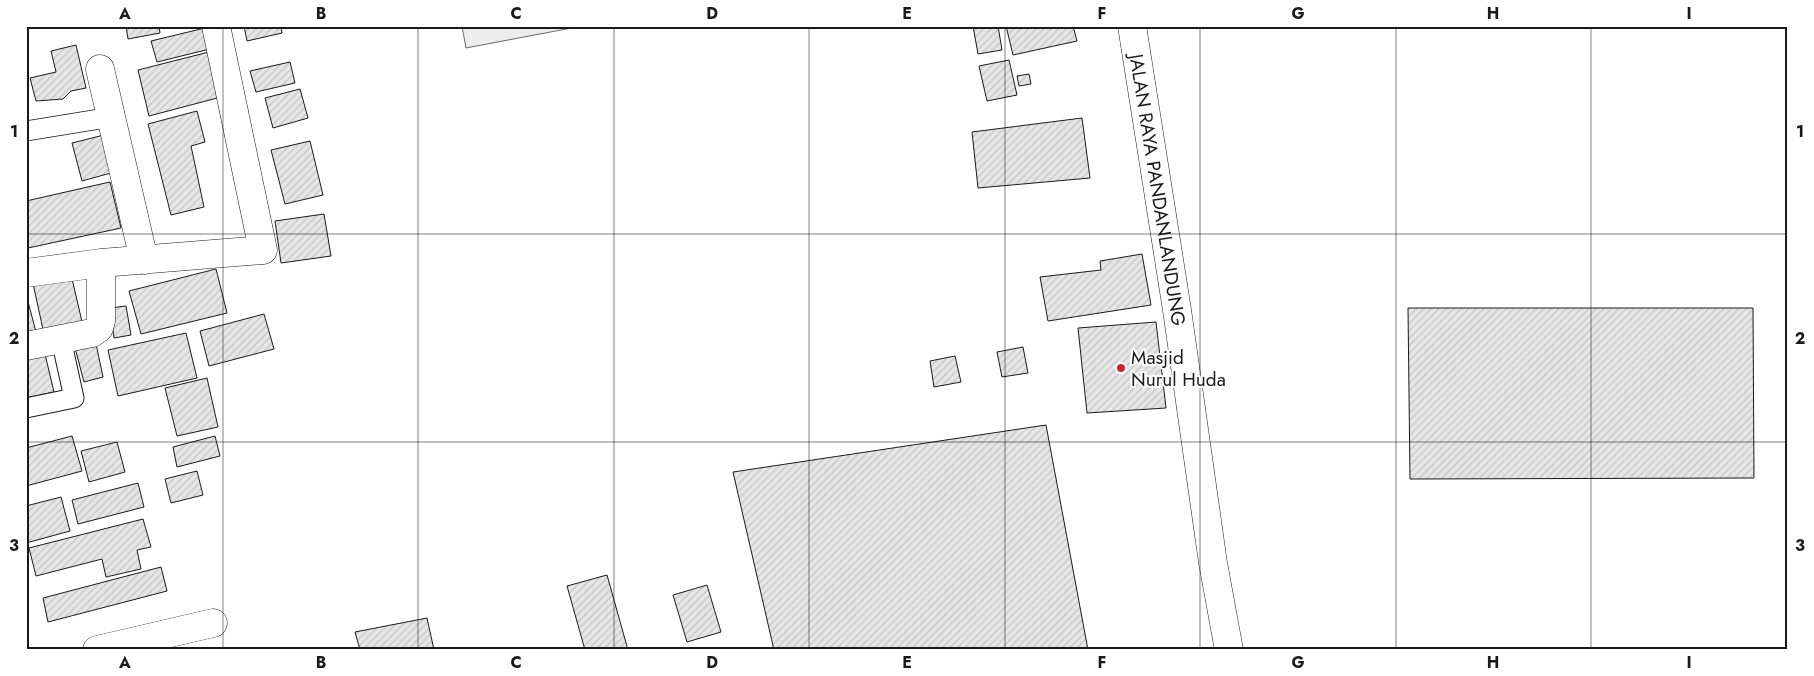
<svg xmlns="http://www.w3.org/2000/svg" width="1814" height="676" viewBox="0 0 1814 676" font-family="Jost,sans-serif">
<style>
.built{fill:#ededed;stroke:#6a6a6a}
.building{fill:url(#building-hatch);stroke:#1a1a1a}
.lines{fill:none;stroke-linecap:round;stroke-linejoin:round}
.lane-casing{stroke:#1a1a1a;stroke-width:21}
.street-casing{stroke:#1a1a1a;stroke-width:29}
.secondary-casing{stroke:#1a1a1a;stroke-width:29}
.lane{stroke:#fff;stroke-width:19}
.street{stroke:#fff;stroke-width:28}
.secondary{stroke:#fff;stroke-width:28}
.grid{fill:none;stroke:#1a1a1a;stroke-width:1;stroke-opacity:0.55}
.poi-dot{fill:#c62828;stroke:#fff;stroke-width:2}
.labels{text-anchor:middle;dominant-baseline:central;stroke-width:4;stroke-linejoin:round;paint-order:stroke}
.street-label{font-size:19px;fill:#1a1a1a;stroke:#fff}
.poi-label{font-size:19px;fill:#1a1a1a;stroke:#fff;text-anchor:start}
.neatline{fill:none;stroke:#1a1a1a;stroke-width:2}
.grid-label{font-size:16px;text-anchor:middle;font-weight:bold;fill:#1a1a1a}
</style>
<defs>
<pattern id="building-hatch" width="6" height="6" patternUnits="userSpaceOnUse" patternTransform="scale(1.25)"><rect width="6" height="6" fill="#e6e6e6"/><path d="M-1 1l2-2M0 6l6-6M5 7l2-2" fill="none" stroke="#c5c5c5"/></pattern>
</defs>
<rect width="100%" height="100%" fill="#fff"/>
<path class="built" d="M 462,26 L 582,26 L 466,48 Z"/>
<path class="building" d="M 126,26 L 159,26 L 160,33 L 128,39 Z
M 244,26 L 281,26 L 282,33 L 247,41 Z
M 973,26 L 998,26 L 1002,50 L 978,54 Z
M 1006,26 L 1073,26 L 1077,41 L 1013,55 Z
M 209,27 L 214,48 L 157,62 L 151,41 Z
M 76,45 L 86,88 L 71,91 L 63,99 L 36,101 L 30,78 L 56,72 L 51,51 Z
M 209,52 L 221,97 L 149,116 L 138,70 Z
M 1009,60 L 1017,95 L 987,101 L 979,66 Z
M 290,62 L 295,83 L 256,92 L 250,71 Z
M 1029,74 L 1031,84 L 1019,86 L 1017,76 Z
M 300,89 L 308,118 L 273,128 L 265,98 Z
M 197,111 L 205,142 L 191,146 L 204,207 L 171,215 L 148,124 Z
M 1082,118 L 1090,178 L 978,188 L 972,132 Z
M 108,134 L 118,171 L 82,181 L 72,143 Z
M 310,141 L 323,195 L 285,204 L 271,150 Z
M 110,182 L 121,228 L 28,248 L 26,239 L 26,201 Z
M 324,214 L 331,256 L 281,263 L 275,221 Z
M 1142,254 L 1151,305 L 1048,321 L 1040,277 L 1101,270 L 1100,261 Z
M 216,269 L 227,313 L 141,334 L 129,291 Z
M 70,270 L 83,326 L 44,334 L 32,279 Z
M 26,294 L 36,332 L 26,334 Z
M 126,306 L 131,335 L 114,338 L 110,308 Z
M 1408,308 L 1753,308 L 1754,478 L 1410,479 Z
M 264,314 L 274,349 L 209,366 L 200,331 Z
M 1156,322 L 1166,408 L 1087,413 L 1078,328 Z
M 186,333 L 197,378 L 118,396 L 108,350 Z
M 95,339 L 103,377 L 84,382 L 74,344 Z
M 1023,347 L 1028,373 L 1002,377 L 997,352 Z
M 44,350 L 54,392 L 26,398 L 26,354 Z
M 955,356 L 961,382 L 934,387 L 930,361 Z
M 207,378 L 218,427 L 177,436 L 165,388 Z
M 1046,425 L 1088,650 L 774,650 L 733,472 Z
M 72,436 L 82,471 L 26,486 L 26,448 Z
M 215,436 L 220,456 L 177,467 L 173,447 Z
M 117,442 L 125,472 L 89,482 L 81,451 Z
M 197,471 L 203,495 L 171,503 L 165,479 Z
M 138,483 L 144,507 L 78,524 L 72,500 Z
M 61,497 L 70,531 L 26,543 L 26,506 Z
M 143,519 L 151,547 L 137,550 L 141,569 L 106,577 L 102,559 L 36,576 L 29,548 Z
M 161,567 L 167,591 L 48,622 L 43,598 Z
M 607,575 L 628,650 L 585,650 L 567,586 Z
M 707,585 L 721,632 L 687,642 L 673,595 Z
M 427,618 L 434,650 L 360,650 L 355,632 Z"/>
<g class="lines">
<g class="lane-casing">
<path id="lane" d="M 26,131 L 112,117
M 26,408 L 74,398 L 61,339"/>
</g>
<g class="street-casing">
<path id="street" d="M 100,69 L 144,260
M 26,273 L 101,263 L 263,250 L 216,26
M 26,346 L 92,333 L 99,328 L 101,321 L 101,263
M 97,650 L 213,623"/>
</g>
<g class="secondary-casing">
<g id="secondary">
<path id="s1" d="M 1132,26 L 1177,310 L 1213,563 L 1229,650"/>
</g>
</g>
<use href="#lane" class="lane"/>
<use href="#street" class="street"/>
<use href="#secondary" class="secondary"/>
</g>
<path class="grid" d="M 223,26 L 223,650M 418,26 L 418,650M 614,26 L 614,650M 809,26 L 809,650M 1005,26 L 1005,650M 1200,26 L 1200,650M 1396,26 L 1396,650M 1591,26 L 1591,650M 26,234 L 1788,234M 26,442 L 1788,442"/>
<circle class="poi-dot" cx="1121" cy="368" r="5"/>
<g class="labels">
<g class="street-label">
<text stroke="none"><textPath href="#s1" startOffset="166">JALAN RAYA PANDANLANDUNG</textPath></text>
</g>
<g class="poi-label">
<text x="1131" y="357">Masjid<tspan x="1131" dy="22">Nurul Huda</tspan></text>
</g>
</g>
<rect width="1814" height="676" fill="none" stroke="#ffffff" stroke-width="55"/>
<rect x="28" y="28" width="1758" height="620" class="neatline"/>
<g class="grid-label">
<text x="125" y="19">A</text>
<text x="321" y="19">B</text>
<text x="516" y="19">C</text>
<text x="712" y="19">D</text>
<text x="907" y="19">E</text>
<text x="1102" y="19">F</text>
<text x="1298" y="19">G</text>
<text x="1493" y="19">H</text>
<text x="1689" y="19">I</text>
<text x="14" y="137">1</text>
<text x="1800" y="137">1</text>
<text x="14" y="344">2</text>
<text x="1800" y="344">2</text>
<text x="14" y="551">3</text>
<text x="1800" y="551">3</text>
<text x="125" y="668">A</text>
<text x="321" y="668">B</text>
<text x="516" y="668">C</text>
<text x="712" y="668">D</text>
<text x="907" y="668">E</text>
<text x="1102" y="668">F</text>
<text x="1298" y="668">G</text>
<text x="1493" y="668">H</text>
<text x="1689" y="668">I</text>
</g>
</svg>
